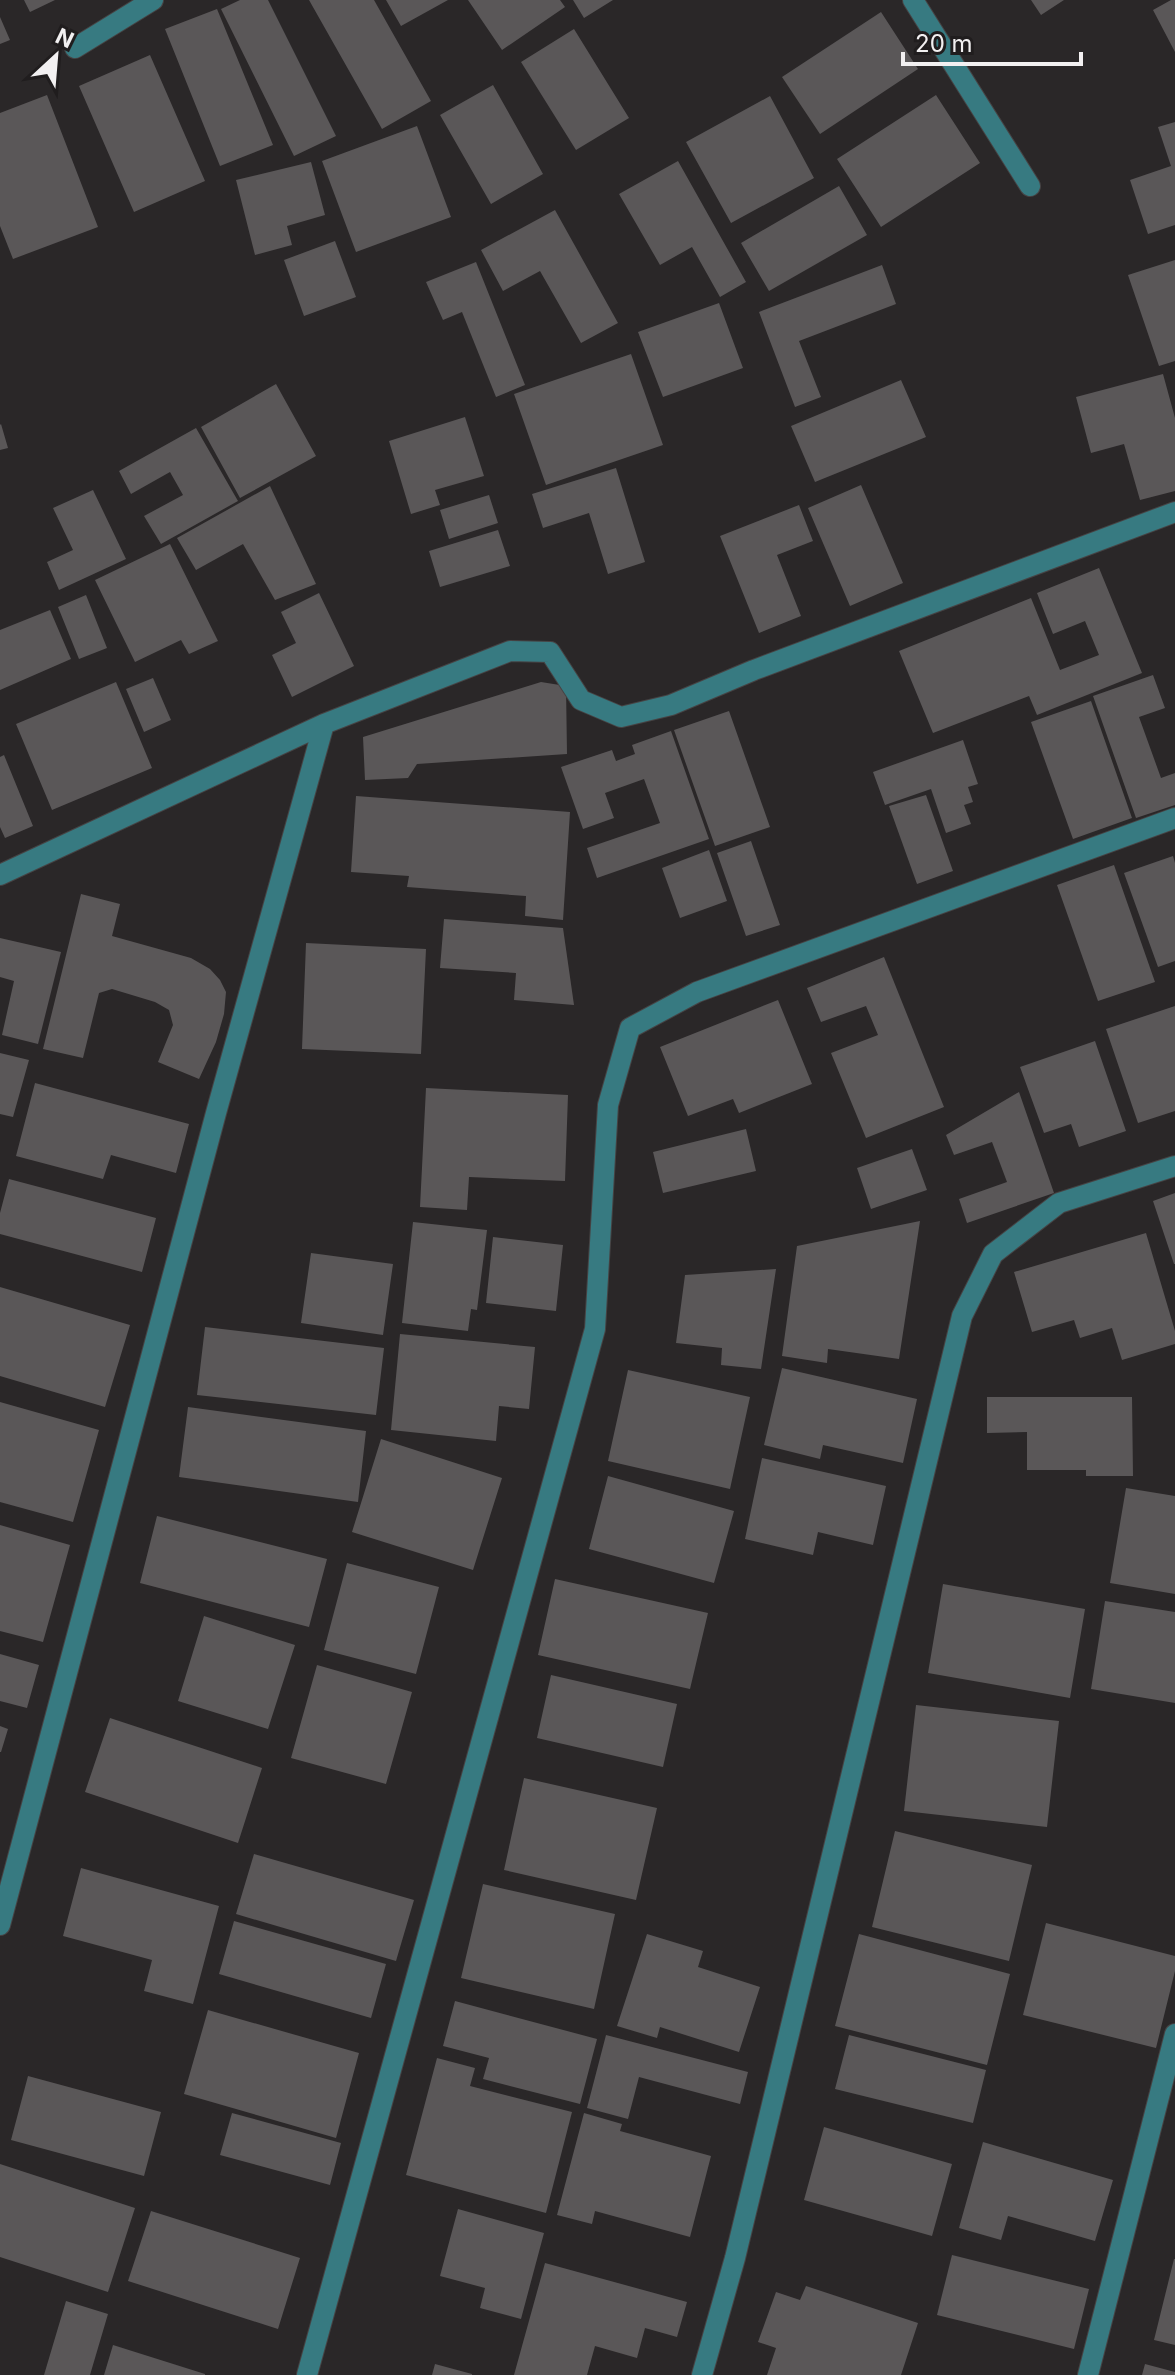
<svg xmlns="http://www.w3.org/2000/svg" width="1175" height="2375" viewBox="0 0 1175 2375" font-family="Inter,sans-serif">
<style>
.building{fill:#5a5758}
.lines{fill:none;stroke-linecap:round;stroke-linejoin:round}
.minor-casing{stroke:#464344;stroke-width:22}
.minor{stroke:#377a81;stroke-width:20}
</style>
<rect width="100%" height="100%" fill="#2a2728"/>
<path class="building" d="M 24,0 L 55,0 L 30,12 Z
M 240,0 L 268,0 L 336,136 L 294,156 L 221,9 Z
M 309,0 L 374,0 L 431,101 L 382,129 Z
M 386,0 L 448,0 L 401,26 Z
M 468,0 L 560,0 L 565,7 L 502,50 Z
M 573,0 L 613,0 L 584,18 Z
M 1031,0 L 1064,0 L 1041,15 Z
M 1171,0 L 1175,0 L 1175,52 L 1153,10 Z
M 217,9 L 273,145 L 220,166 L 165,29 Z
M 881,12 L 918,69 L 820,134 L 782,77 Z
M 0,17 L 10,40 L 0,44 Z
M 574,29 L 629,118 L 576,150 L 521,62 Z
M 150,55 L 205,181 L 134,212 L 79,86 Z
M 493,85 L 543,174 L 491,204 L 440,115 Z
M 47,95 L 98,227 L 13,259 L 0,226 L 0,113 Z
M 936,95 L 980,163 L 881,227 L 837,159 Z
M 770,96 L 814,178 L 731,223 L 686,142 Z
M 1175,122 L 1175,225 L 1148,234 L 1130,180 L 1171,166 L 1158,127 Z
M 417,126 L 451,217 L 356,252 L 322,161 Z
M 678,161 L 746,282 L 720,297 L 692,247 L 660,265 L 619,194 Z
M 311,162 L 325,215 L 287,226 L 292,245 L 255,255 L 236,180 Z
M 839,186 L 867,235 L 769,291 L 741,243 Z
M 555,210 L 618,323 L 581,343 L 540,271 L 503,291 L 481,250 Z
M 335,241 L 356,297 L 304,316 L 284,260 Z
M 1175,260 L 1175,361 L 1159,366 L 1128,275 Z
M 476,262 L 525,385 L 496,397 L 462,312 L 443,320 L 426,282 Z
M 882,265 L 896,304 L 799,341 L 821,397 L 795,407 L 759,312 Z
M 719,303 L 743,368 L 663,397 L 638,332 Z
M 631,354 L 663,445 L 546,485 L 514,394 Z
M 1163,374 L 1175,418 L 1175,491 L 1140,500 L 1124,444 L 1091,453 L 1076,397 Z
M 901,380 L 926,437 L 815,482 L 791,426 Z
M 276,384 L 316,456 L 240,498 L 201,427 Z
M 465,417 L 484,476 L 435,490 L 440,505 L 411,514 L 389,441 Z
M 1,424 L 8,448 L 0,450 L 0,425 Z
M 196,428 L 238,501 L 161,544 L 144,516 L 183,495 L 170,472 L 131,494 L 119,471 Z
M 616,468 L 645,562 L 608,574 L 589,513 L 543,528 L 532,494 Z
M 861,485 L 903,583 L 850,606 L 808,508 Z
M 270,486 L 316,584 L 275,600 L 243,544 L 196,570 L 177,538 Z
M 93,490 L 126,559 L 59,590 L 47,562 L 73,550 L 53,508 Z
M 489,495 L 498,523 L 449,539 L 440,510 Z
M 799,505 L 813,541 L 777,555 L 801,616 L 759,633 L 720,536 Z
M 498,530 L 510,566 L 440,587 L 429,551 Z
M 170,544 L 218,641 L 189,654 L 181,640 L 135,662 L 95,580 Z
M 1099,568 L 1142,673 L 1037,715 L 1029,696 L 933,733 L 899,651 L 1031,598 L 1060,670 L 1099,655 L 1085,621 L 1053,634 L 1037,593 Z
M 319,593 L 354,666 L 292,697 L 272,655 L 296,643 L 281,612 Z
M 86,595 L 107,648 L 79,659 L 58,607 Z
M 50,610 L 71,659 L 0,690 L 0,630 Z
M 1153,675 L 1165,708 L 1139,717 L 1161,778 L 1175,773 L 1175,805 L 1136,818 L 1093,696 Z
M 153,678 L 171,720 L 144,732 L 126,689 Z
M 116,682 L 152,768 L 52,810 L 16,724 Z
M 541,682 L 566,686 L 567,754 L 417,764 L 408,778 L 365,780 L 363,737 Z
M 1091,701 L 1132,818 L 1073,839 L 1031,722 Z
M 729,711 L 770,827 L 715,846 L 674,730 Z
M 671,731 L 709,839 L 597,878 L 587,848 L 660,823 L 644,779 L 605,793 L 614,818 L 583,829 L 561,767 L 612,750 L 616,761 L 635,754 L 632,745 Z
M 963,740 L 978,784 L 968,787 L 973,802 L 964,805 L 971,824 L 946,833 L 931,789 L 885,805 L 873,772 Z
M 4,755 L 33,826 L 5,838 L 0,827 L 0,757 Z
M 926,795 L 953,871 L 917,884 L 889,806 Z
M 356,796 L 570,812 L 563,920 L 525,916 L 526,896 L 407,887 L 409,876 L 351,872 Z
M 751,841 L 780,925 L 746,936 L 717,853 Z
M 709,850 L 727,901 L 680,918 L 662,868 Z
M 1173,856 L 1175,863 L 1175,961 L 1158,967 L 1124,873 Z
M 1114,865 L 1155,982 L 1098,1001 L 1057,885 Z
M 81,894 L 120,904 L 112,936 L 191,958 L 210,969 L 220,980 L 226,992 L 224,1014 L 216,1042 L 199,1079 L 158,1062 L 173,1025 L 169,1010 L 155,1002 L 112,989 L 99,993 L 83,1058 L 43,1049 Z
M 444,919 L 563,928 L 574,1005 L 514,1000 L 516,973 L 440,968 Z
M 0,938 L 61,952 L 38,1044 L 2,1035 L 14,981 L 0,977 Z
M 306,943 L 426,949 L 421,1054 L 302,1049 Z
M 884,957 L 944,1107 L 866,1138 L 831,1053 L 878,1035 L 866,1006 L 821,1022 L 807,988 Z
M 778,1000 L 812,1084 L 739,1113 L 733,1099 L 688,1116 L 660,1047 Z
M 1175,1006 L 1175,1111 L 1138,1123 L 1106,1029 Z
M 1095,1041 L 1126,1131 L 1079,1147 L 1071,1124 L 1044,1133 L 1020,1067 Z
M 0,1053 L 29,1060 L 13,1117 L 0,1114 Z
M 35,1083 L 189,1124 L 176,1173 L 111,1155 L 103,1179 L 16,1156 Z
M 426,1088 L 568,1095 L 565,1181 L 469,1177 L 467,1210 L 420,1207 Z
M 1019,1092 L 1054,1193 L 967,1223 L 959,1199 L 1007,1182 L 992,1142 L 954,1155 L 946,1135 Z
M 746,1129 L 756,1171 L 663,1193 L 653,1152 Z
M 912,1149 L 927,1190 L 871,1209 L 857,1168 Z
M 9,1179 L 156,1218 L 142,1272 L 0,1234 L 0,1213 Z
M 1175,1193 L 1175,1264 L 1174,1264 L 1153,1201 Z
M 920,1221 L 899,1359 L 828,1349 L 827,1363 L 782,1356 L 797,1246 Z
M 413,1222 L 487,1230 L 477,1310 L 471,1309 L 468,1331 L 402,1323 Z
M 1146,1233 L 1175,1331 L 1175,1344 L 1122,1360 L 1112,1328 L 1080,1338 L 1074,1320 L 1032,1332 L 1014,1272 Z
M 493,1237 L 563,1245 L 556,1311 L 486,1303 Z
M 311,1253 L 393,1264 L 383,1335 L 301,1323 Z
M 776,1269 L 761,1369 L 721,1365 L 722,1348 L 676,1343 L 685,1275 Z
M 0,1287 L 130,1325 L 105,1407 L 0,1376 Z
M 205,1327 L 384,1348 L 376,1415 L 197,1395 Z
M 400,1334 L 535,1347 L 529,1409 L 499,1406 L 496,1441 L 391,1430 Z
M 782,1368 L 917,1399 L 903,1463 L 823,1445 L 820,1459 L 764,1445 Z
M 628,1370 L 750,1397 L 730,1489 L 608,1461 Z
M 987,1397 L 1132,1397 L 1133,1476 L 1086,1476 L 1086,1470 L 1027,1470 L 1027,1432 L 987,1433 Z
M 0,1402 L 99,1430 L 73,1522 L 0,1502 Z
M 188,1407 L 366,1431 L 358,1502 L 179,1477 Z
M 381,1439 L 502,1478 L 473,1570 L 352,1532 Z
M 762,1458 L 886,1486 L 873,1545 L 818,1532 L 813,1555 L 745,1539 Z
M 608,1476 L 734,1511 L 714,1583 L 589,1549 Z
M 1126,1488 L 1175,1496 L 1175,1594 L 1110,1583 Z
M 157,1516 L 327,1559 L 309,1627 L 140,1583 Z
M 0,1525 L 70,1545 L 43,1642 L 0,1631 Z
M 347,1563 L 439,1587 L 416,1674 L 324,1650 Z
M 555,1579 L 708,1613 L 690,1689 L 538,1655 Z
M 943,1584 L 1085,1609 L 1070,1698 L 928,1673 Z
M 1105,1601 L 1175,1612 L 1175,1703 L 1091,1689 Z
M 204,1616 L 295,1645 L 268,1729 L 178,1701 Z
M 0,1654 L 39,1665 L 27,1708 L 0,1701 Z
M 317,1665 L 412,1692 L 386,1784 L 291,1758 Z
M 551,1675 L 677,1704 L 663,1767 L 537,1738 Z
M 916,1705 L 1059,1721 L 1047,1827 L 904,1811 Z
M 110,1718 L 262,1768 L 238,1843 L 85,1792 Z
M 0,1726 L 8,1729 L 1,1752 L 0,1752 Z
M 524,1778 L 657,1808 L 636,1900 L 504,1870 Z
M 895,1831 L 1032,1865 L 1009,1961 L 872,1927 Z
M 254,1854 L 414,1900 L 396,1961 L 236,1914 Z
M 81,1868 L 219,1906 L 193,2004 L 144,1991 L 152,1960 L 63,1936 Z
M 483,1884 L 615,1914 L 594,2009 L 461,1978 Z
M 234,1921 L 386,1964 L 371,2018 L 219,1974 Z
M 1046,1923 L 1175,1956 L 1175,1971 L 1156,2048 L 1023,2015 Z
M 647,1934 L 703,1951 L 698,1967 L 760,1987 L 739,2052 L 660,2027 L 657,2038 L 617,2026 Z
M 859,1934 L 1010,1974 L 987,2065 L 835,2026 Z
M 455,2001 L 597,2039 L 580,2104 L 483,2079 L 489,2058 L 443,2046 Z
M 208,2010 L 359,2053 L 336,2138 L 184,2094 Z
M 606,2035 L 748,2072 L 740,2104 L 639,2077 L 628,2119 L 587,2108 Z
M 849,2035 L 986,2070 L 973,2123 L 835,2089 Z
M 437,2058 L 475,2068 L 470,2086 L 572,2112 L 546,2213 L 406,2175 Z
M 28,2076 L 161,2112 L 144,2176 L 11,2140 Z
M 232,2113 L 341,2143 L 330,2185 L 220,2155 Z
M 584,2113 L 622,2124 L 620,2131 L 711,2156 L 690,2237 L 595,2211 L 592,2224 L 557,2215 Z
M 824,2127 L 952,2164 L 932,2236 L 804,2200 Z
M 983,2142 L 1113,2180 L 1095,2241 L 1008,2216 L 1001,2240 L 959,2228 Z
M 0,2164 L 135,2208 L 108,2292 L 0,2257 Z
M 458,2209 L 544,2233 L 521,2319 L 480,2308 L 485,2288 L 440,2276 Z
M 151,2211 L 300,2258 L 278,2329 L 128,2281 Z
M 952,2255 L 1089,2289 L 1074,2349 L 937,2315 Z
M 1174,2259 L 1175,2259 L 1175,2345 L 1154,2340 Z
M 545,2263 L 687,2302 L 677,2337 L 645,2328 L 637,2358 L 595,2346 L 587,2375 L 514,2375 Z
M 806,2286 L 918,2323 L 901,2375 L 767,2375 L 776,2348 L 758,2342 L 776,2292 L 800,2300 Z
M 66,2301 L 108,2314 L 90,2375 L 44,2375 Z
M 113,2345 L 205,2374 L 205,2375 L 104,2375 Z
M 435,2364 L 472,2374 L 472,2375 L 432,2375 Z
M 1145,2364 L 1175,2372 L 1175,2375 L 1142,2375 Z"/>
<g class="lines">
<g class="minor-casing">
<path id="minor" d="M 913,0 L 1030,186
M 75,48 L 153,0
M 0,875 L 324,724 L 510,651 L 550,652 L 581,700 L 621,717 L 671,705 L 754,670 L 1175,512
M 0,1925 L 216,1113 L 324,724
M 307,2375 L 595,1329 L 608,1105 L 630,1028 L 697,992 L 1175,818
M 702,2375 L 735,2258 L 962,1316 L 993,1254 L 1059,1203 L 1175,1166
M 1088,2375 L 1175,2034"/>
</g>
<use href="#minor" class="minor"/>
</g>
<g transform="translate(56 56) rotate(26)" stroke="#201d1e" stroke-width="6" paint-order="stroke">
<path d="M0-6L14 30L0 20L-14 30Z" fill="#f2f0f1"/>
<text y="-12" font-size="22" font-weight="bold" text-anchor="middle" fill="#f2f0f1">N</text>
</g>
<path d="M903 52v12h178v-12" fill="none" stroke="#f2f0f1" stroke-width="4"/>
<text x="915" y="52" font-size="24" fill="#f2f0f1" stroke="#201d1e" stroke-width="6" paint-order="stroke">20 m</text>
</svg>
